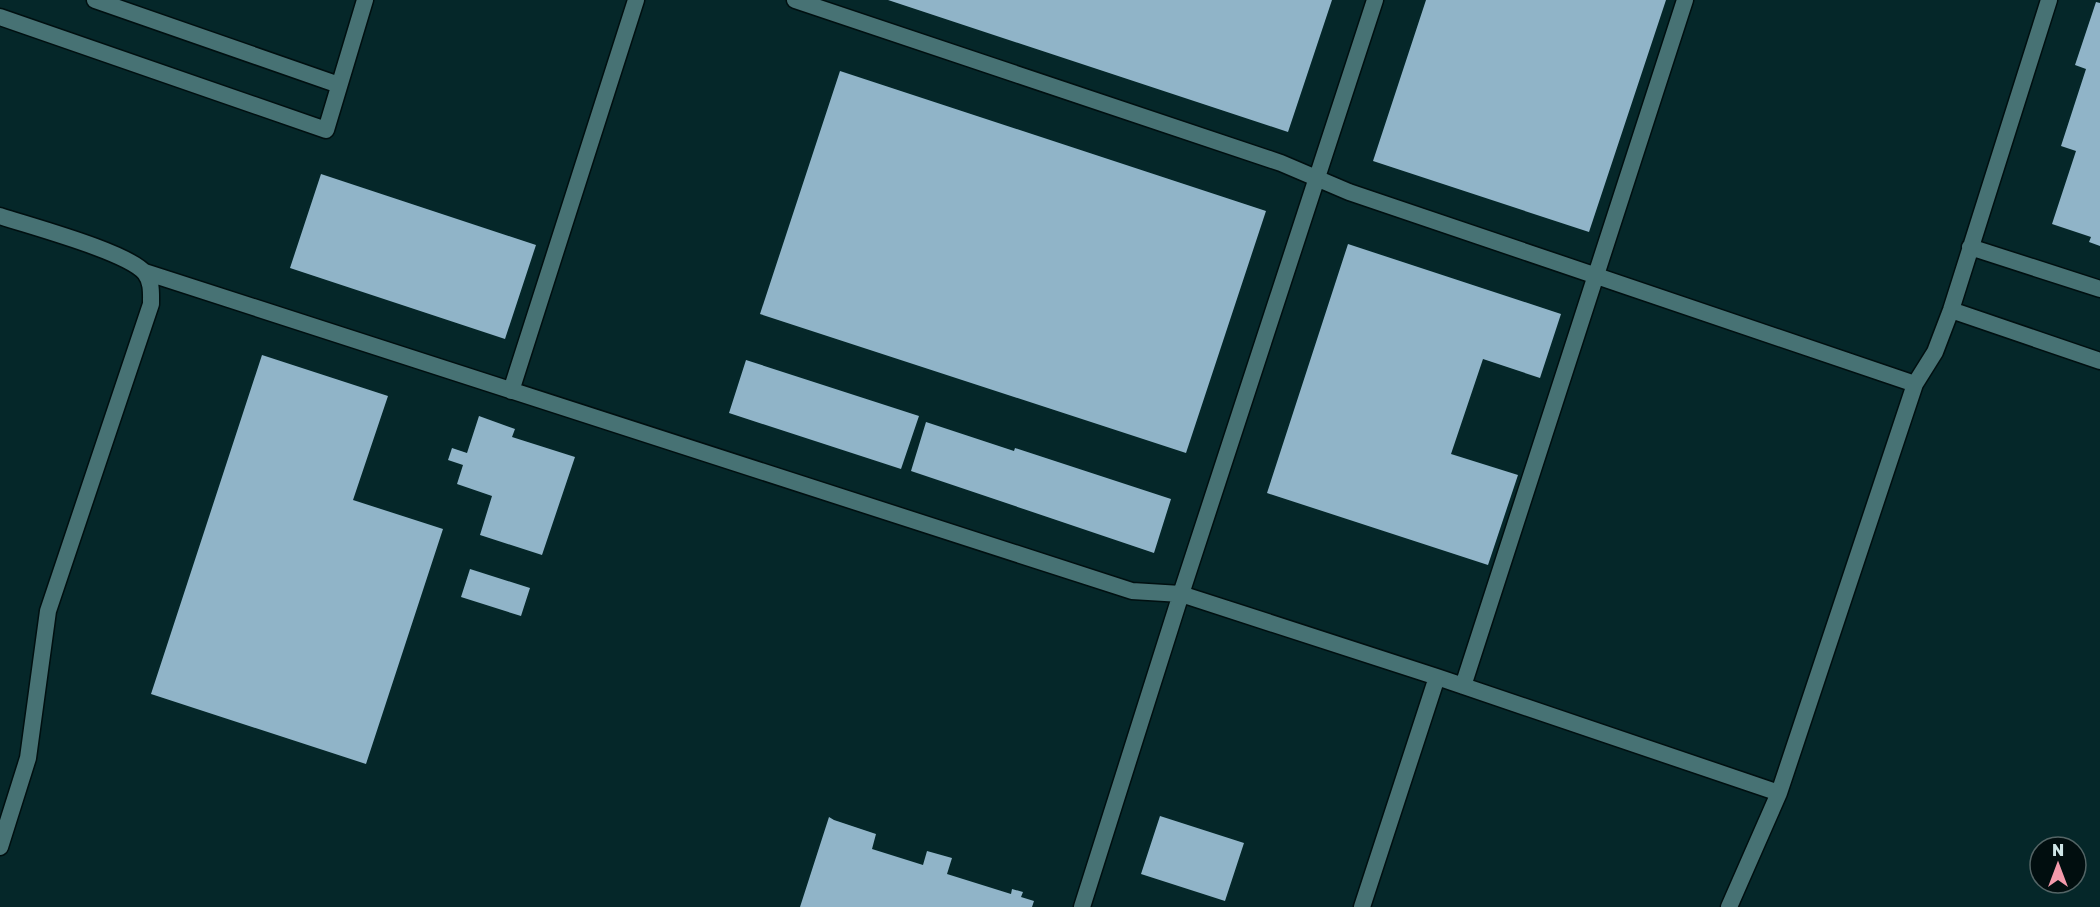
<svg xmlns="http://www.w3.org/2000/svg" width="2100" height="907" viewBox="0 0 2100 907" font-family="'Golos Text',sans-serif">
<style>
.building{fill:#90b4c8}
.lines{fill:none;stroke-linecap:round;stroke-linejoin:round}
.lane-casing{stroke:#000f10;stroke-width:19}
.lane{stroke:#477274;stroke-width:16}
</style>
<rect width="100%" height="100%" fill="#052729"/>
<path class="building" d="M 888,0 L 1332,0 L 1288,132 Z
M 1426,0 L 1666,0 L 1589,232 L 1373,161 Z
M 2096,2 L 2100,3 L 2100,246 L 2089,242 L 2091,237 L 2052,224 L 2076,151 L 2061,146 L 2086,69 L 2075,65 Z
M 840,71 L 1266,211 L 1186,453 L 760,314 Z
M 321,174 L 536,245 L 505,339 L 290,268 Z
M 1348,244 L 1561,314 L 1540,378 L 1483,359 L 1451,454 L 1518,475 L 1488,565 L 1267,493 Z
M 262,355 L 388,396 L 353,500 L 443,529 L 366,764 L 151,694 Z
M 746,360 L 919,416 L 901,469 L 729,413 Z
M 479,416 L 515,429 L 512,437 L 575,457 L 542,555 L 480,535 L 492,496 L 457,484 L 463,465 L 448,460 L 452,448 L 467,453 Z
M 926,422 L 1014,451 L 1015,448 L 1171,499 L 1154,553 L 911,471 Z
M 470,569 L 530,588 L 521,616 L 461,597 Z
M 1160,816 L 1244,843 L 1225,901 L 1141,874 Z
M 829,817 L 834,820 L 876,834 L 872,849 L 923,865 L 927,851 L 952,858 L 947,874 L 1011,894 L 1012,889 L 1023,892 L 1021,897 L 1034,901 L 1032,907 L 800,907 Z"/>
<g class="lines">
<g class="lane-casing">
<path id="lane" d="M 95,0 L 339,85
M 795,0 L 1281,163 L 1349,192 L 1915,384
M 0,17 L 326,130 L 365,0
M 0,216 C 30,226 128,252 145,273 C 152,282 151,293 151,304 L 48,611 L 28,758 L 0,847
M 1970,247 L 2100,289
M 145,272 L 1132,591 L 1181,594 L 1437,677 L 1779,793
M 1951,310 L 2100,361
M 511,391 L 636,0
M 1463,686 L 1685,0
M 1082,907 L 1181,594 L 1375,0
M 1362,907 L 1437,677
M 1729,907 L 1779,793 L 1915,384 L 1935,352 L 1951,310 L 2049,0"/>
</g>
<use href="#lane" class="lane"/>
</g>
<g transform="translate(2058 865)"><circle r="28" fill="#010e0f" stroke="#536465" stroke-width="1.5"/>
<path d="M0-4.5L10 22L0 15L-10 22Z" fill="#f39aab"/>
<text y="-9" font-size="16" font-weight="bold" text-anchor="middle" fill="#cfe6e7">N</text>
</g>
</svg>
